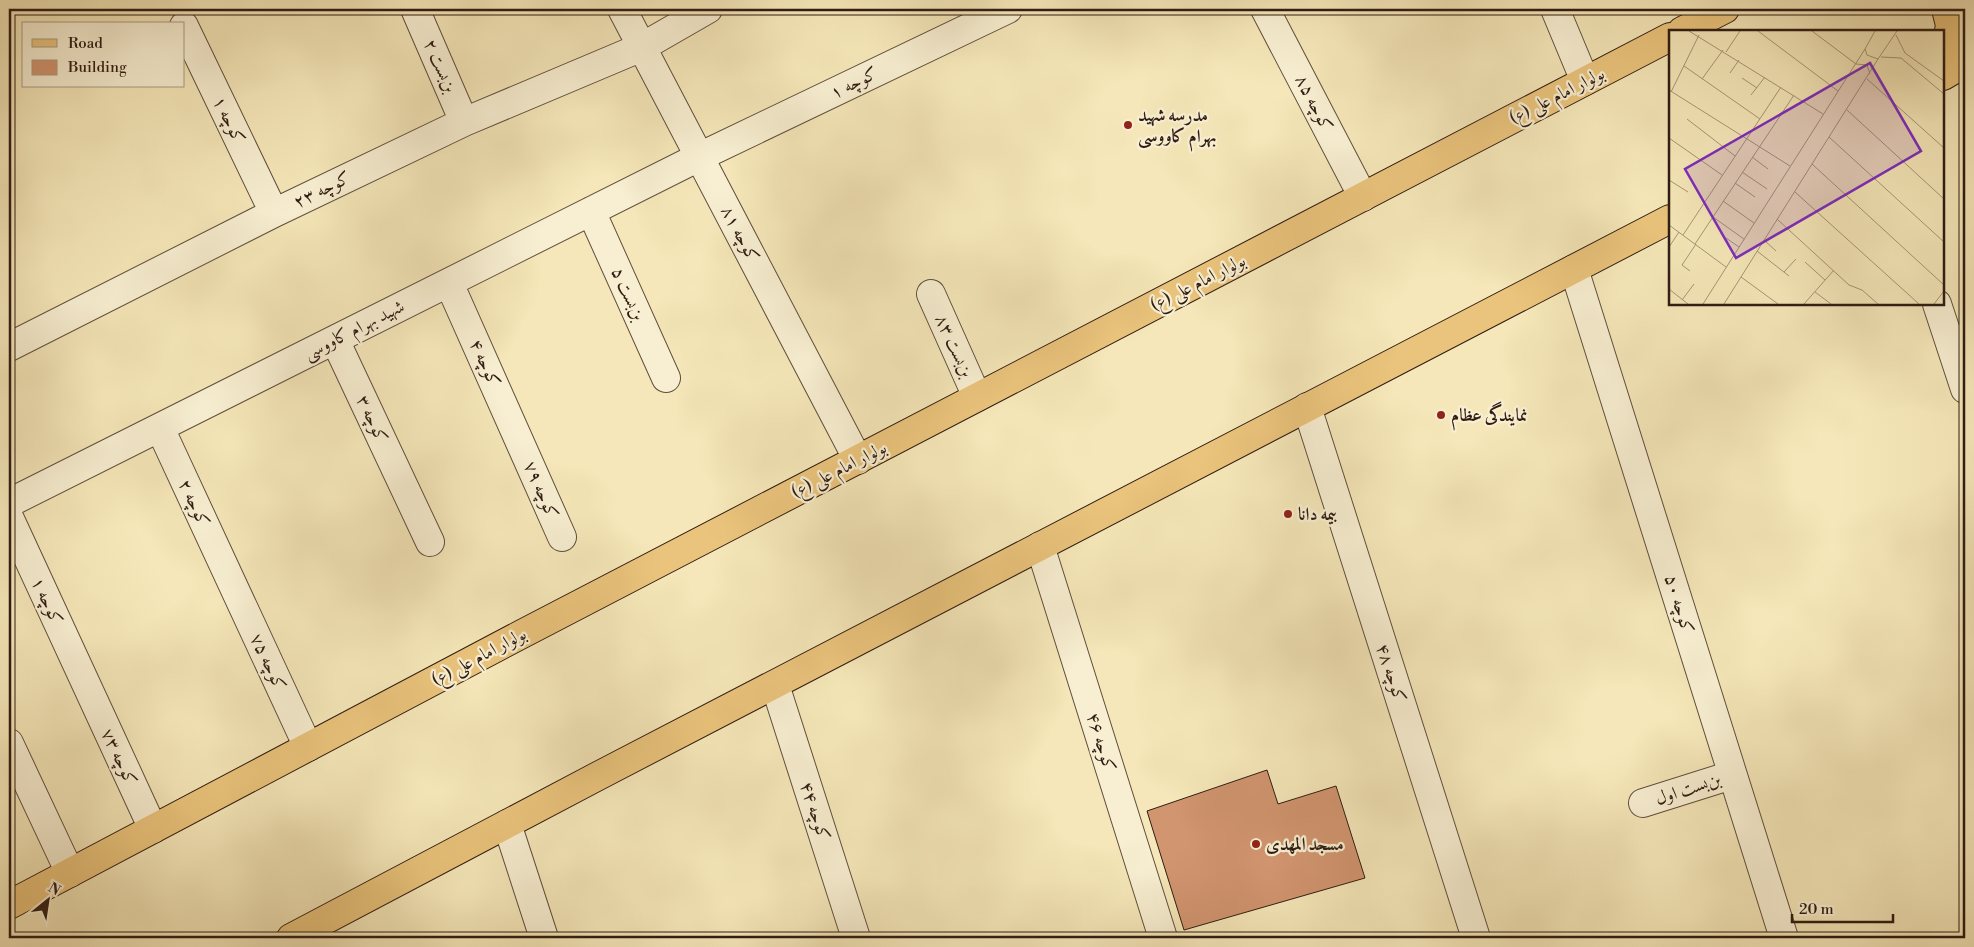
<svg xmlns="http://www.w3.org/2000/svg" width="1974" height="947" viewBox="0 0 1974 947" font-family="'Libre Bodoni',Amiri,serif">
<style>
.building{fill:#d19570;stroke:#2f1c13}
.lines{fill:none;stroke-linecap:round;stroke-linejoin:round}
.minor-casing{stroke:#604f3c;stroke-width:30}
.primary-casing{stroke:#2f1c13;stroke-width:30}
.minor{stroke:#f8efd2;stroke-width:28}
.primary{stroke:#eac47c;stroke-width:28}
.poi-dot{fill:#8f2418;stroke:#f8efd2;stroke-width:2}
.labels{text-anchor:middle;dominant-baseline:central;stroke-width:4.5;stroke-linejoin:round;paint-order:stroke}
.street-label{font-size:18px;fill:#2f1c13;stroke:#f8efd2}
.poi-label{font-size:18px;font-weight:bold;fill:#2f1c13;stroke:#f8efd2;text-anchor:start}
.inset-road{fill:none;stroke:#a69677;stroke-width:1}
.view{fill:#7b2cbf;fill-opacity:0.15;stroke:#7b2cbf;stroke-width:2.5}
.inset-edge{fill:none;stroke:#2f1c13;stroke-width:2.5}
</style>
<rect width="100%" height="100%" fill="#f5e7b9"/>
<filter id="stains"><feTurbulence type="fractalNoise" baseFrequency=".004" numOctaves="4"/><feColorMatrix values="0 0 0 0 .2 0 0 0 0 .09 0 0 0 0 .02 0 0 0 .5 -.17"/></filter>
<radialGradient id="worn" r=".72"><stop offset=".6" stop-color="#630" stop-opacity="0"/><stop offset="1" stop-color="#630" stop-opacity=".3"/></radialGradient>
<path class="building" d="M 1267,770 L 1278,804 L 1336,786 L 1365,878 L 1184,930 L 1147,811 Z"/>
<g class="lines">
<g class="minor-casing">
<path id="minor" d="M 415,9 L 464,122
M 622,9 L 858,460
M 1265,9 L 1363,197
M 1555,9 L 1585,81
M 184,26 L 274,213
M 591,211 L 666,378
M 1574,269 L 1784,938
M 449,283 L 562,537
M 931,294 L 977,397
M 1937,304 L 1965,389
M 335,340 L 430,542
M 9,347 L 274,213 L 464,122 L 642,47 L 708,9
M 1307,407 L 1476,938
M 160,428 L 308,747
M 9,503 L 699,157 L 1008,9
M 9,517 L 153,829
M 1040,546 L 1163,938
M 775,685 L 856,938
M 9,743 L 70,873
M 1643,803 L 1732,775
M 507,824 L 544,938"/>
</g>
<g class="primary-casing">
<path id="primary" d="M 1682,31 L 1725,9
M 1943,58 L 1945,56 L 1950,25 L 1946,9
M 1943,76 L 1965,63
M 9,905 L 522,634 L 1670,37
M 291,938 L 598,776 L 1670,219"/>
</g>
<use href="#minor" class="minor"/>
<use href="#primary" class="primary"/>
</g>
<g class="poi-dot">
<circle cx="1128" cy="125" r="5"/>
<circle cx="1441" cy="415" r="5"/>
<circle cx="1288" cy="514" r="5"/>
<circle cx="1256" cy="844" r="5"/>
</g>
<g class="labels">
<g class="street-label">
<text transform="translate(440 66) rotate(67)">بن‌بست ۲</text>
<text transform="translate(854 83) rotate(-26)">کوچه ۱</text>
<text transform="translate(1557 96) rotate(-27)">بولوار امام علی (ع)</text>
<text transform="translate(1314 103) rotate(63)">کوچه ۸۵</text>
<text transform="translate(229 120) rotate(64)">کوچه ۱</text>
<text transform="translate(322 190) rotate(-26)">کوچه ۲۳</text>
<text transform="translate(740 234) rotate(62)">کوچه ۸۱</text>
<text transform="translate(1198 283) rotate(-27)">بولوار امام علی (ع)</text>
<text transform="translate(628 294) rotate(66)">بن‌بست ۵</text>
<text transform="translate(354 330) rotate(-27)">شهید بهرام کاووسی</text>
<text transform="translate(954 346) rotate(66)">بن‌بست ۸۳</text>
<text transform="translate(485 363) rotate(66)">کوچه ۴</text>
<text transform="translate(372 419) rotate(65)">کوچه ۳</text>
<text transform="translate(839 470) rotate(-27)">بولوار امام علی (ع)</text>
<text transform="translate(541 490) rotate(67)">کوچه ۷۹</text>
<text transform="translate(194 503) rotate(65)">کوچه ۲</text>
<text transform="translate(47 601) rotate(65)">کوچه ۱</text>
<text transform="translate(1679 604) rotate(73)">کوچه ۵۰</text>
<text transform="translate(479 657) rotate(-28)">بولوار امام علی (ع)</text>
<text transform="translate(268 662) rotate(65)">کوچه ۷۵</text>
<text transform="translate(1391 673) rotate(72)">کوچه ۴۸</text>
<text transform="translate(1101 742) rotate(73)">کوچه ۴۶</text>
<text transform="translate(119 757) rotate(65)">کوچه ۷۳</text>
<text transform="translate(1688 789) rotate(-18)">بن‌بست اول</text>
<text transform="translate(815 811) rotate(72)">کوچه ۴۴</text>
</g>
<g class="poi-label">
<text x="1138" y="115">مدرسه شهید<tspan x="1138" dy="21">بهرام کاووسی</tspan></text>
<text x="1451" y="415">نمایندگی عظام</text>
<text x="1298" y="514">بیمه دانا</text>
<text x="1266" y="844">مسجد المهدی</text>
</g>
</g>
<g transform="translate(1669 30)">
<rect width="275" height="275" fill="#f5e7b9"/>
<path class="inset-road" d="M 20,1 L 154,84M 89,1 L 169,61M 143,1 L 187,34M 206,1 L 196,19 L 198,25 L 209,29 L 228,1M 227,5 L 236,23 L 275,51M 57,22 L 71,1M 212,27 L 232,28 L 275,64M 187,34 L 198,35 L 201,44M 15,36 L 91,89M 61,43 L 70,30M 73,48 L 88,58M 33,49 L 54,20M 198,49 L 275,118M 0,60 L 121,136M 2,62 L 30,5M 82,65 L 96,47M 178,80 L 275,169M 18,89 L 66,126M 160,107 L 275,212M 0,108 L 53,145M 83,127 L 99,139M 143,134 L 275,255M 73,142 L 98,159M 0,150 L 19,162M 66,153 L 86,167M 126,162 L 250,274M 54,171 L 85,193M 44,187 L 75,209M 108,189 L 180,255 L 193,260 L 209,274M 0,195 L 57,237M 14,205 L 112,57M 57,208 L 70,217M 95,210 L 107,221M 26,214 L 125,65M 0,217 L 10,202M 88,221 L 120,246M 136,232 L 156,250M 21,241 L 13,235 L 27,214M 115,242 L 127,229M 72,247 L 109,274M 0,259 L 19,274M 146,262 L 162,274M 13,270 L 25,254M 34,274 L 196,19M 55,274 L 209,29M 135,274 L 165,240M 265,274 L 275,261"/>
<path class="view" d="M 201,33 L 252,121 L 67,228 L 16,139 Z"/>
<rect width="275" height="275" class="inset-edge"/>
</g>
<rect width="1974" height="947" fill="none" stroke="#f5e7b9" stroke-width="30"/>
<rect x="10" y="10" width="1954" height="927" fill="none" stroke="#2f1c13" stroke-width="2.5"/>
<rect x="15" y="15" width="1944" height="917" fill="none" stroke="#2f1c13"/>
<rect x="22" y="22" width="162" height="65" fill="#f8efd2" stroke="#a89b86"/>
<rect x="32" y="39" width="25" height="8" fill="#eac47c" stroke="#a89b86"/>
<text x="68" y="48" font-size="15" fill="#2f1c13">Road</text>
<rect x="32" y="60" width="25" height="15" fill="#d19570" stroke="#a89b86"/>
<text x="68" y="72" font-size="15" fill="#2f1c13">Building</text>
<g transform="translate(48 900) rotate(30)" stroke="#f8efd2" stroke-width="4" paint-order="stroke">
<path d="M0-4L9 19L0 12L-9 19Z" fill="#2f1c13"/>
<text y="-8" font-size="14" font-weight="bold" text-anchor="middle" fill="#2f1c13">N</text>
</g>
<path d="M1792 914v8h101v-8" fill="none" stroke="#2f1c13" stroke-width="2.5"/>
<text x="1799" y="914" font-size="15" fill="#2f1c13" stroke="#f8efd2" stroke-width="4" paint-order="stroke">20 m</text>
<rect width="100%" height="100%" filter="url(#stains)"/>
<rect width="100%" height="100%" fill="url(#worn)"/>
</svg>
